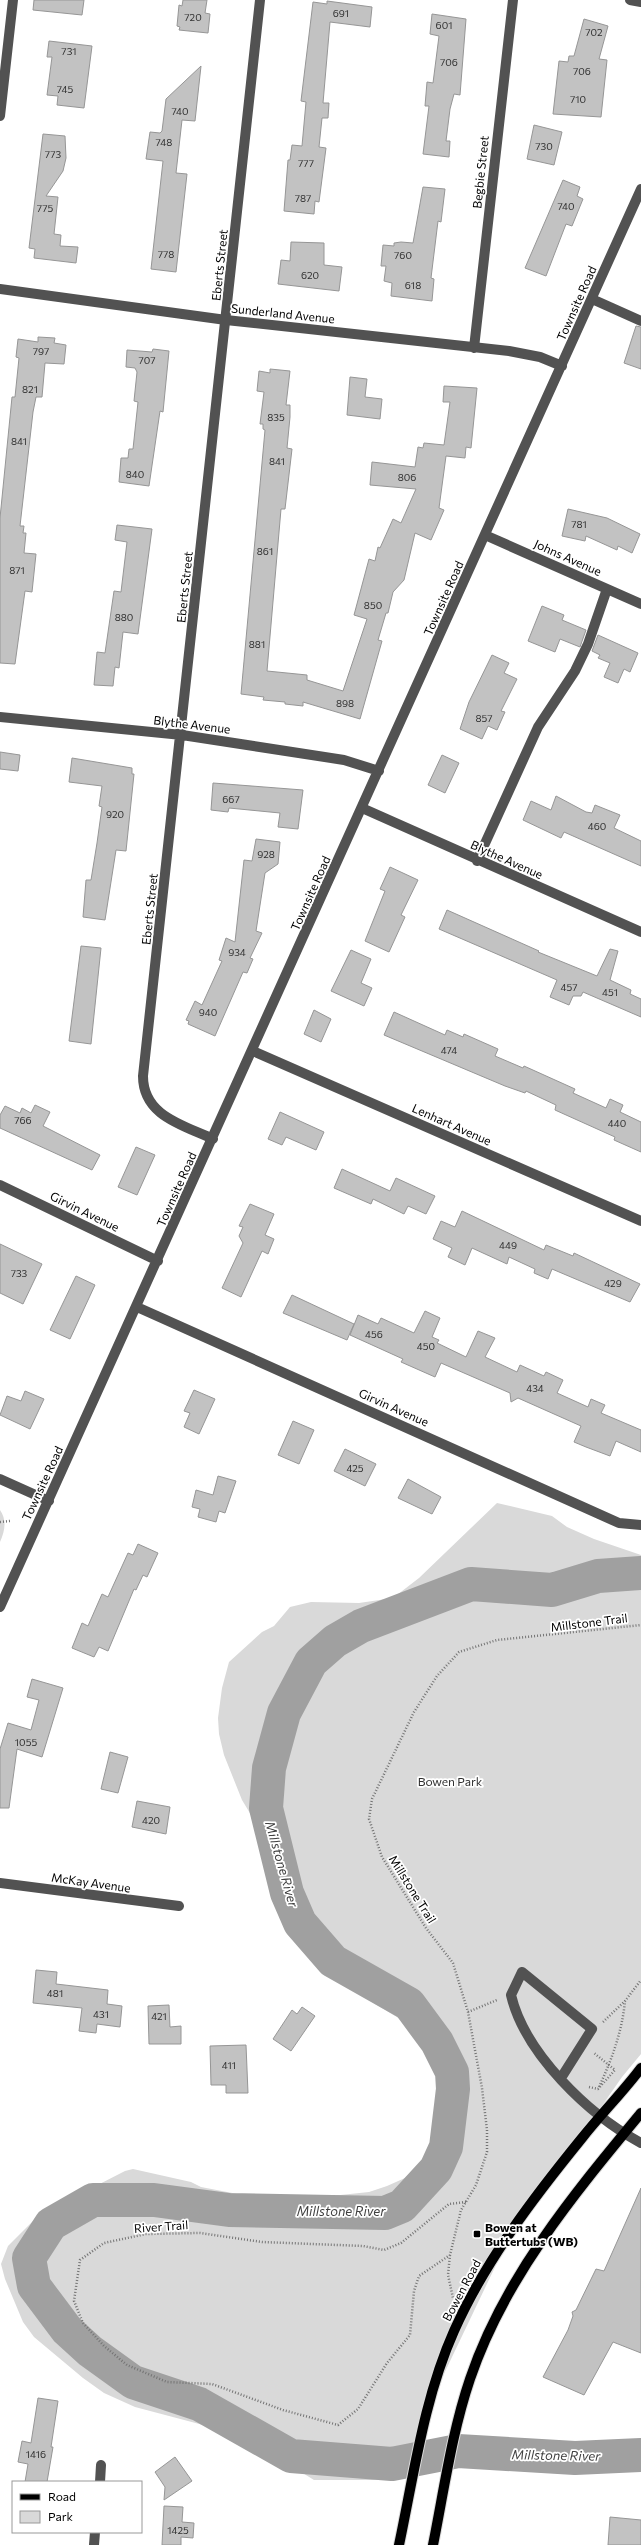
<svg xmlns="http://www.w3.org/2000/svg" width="641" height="2545" viewBox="0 0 641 2545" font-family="Commissioner,sans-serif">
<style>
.green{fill:#d9d9d9}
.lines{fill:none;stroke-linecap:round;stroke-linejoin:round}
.river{stroke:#a0a0a0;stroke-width:34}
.building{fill:#c2c2c2;stroke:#969696}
.major-casing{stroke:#dbdbdb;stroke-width:12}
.path{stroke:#747474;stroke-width:2.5;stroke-dasharray:1 2;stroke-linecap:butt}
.minor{stroke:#525252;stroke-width:10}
.major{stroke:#000;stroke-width:10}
.poi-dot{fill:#000;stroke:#fff;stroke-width:1.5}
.labels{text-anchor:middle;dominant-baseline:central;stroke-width:3.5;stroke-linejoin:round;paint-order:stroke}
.number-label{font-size:10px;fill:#303030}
.street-label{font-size:12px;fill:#000;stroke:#fff}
.park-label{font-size:12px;fill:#303030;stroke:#fff}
.poi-label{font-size:12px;font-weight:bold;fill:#000;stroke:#fff;text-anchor:start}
.water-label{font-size:13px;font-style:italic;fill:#414141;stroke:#fff}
</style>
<rect width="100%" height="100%" fill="#fff"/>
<path class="green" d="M 497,1503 L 552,1516 L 567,1527 L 594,1539 L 641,1555 L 641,2054 L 622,2077 L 506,2244 L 420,2424 L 415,2476 L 373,2480 L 314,2480 L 272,2454 L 222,2430 L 135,2407 L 104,2393 L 83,2378 L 34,2337 L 23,2322 L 5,2279 L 1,2264 L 8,2246 L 39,2215 L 125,2171 L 133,2169 L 191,2182 L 201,2187 L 248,2196 L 280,2199 L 312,2198 L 369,2192 L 387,2186 L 405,2178 L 435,2150 L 445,2129 L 455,2087 L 450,2068 L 415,2028 L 362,1996 L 343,1977 L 303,1921 L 274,1853 L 242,1800 L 224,1755 L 219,1734 L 218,1718 L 222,1688 L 229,1662 L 262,1632 L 274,1626 L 290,1607 L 311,1602 L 359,1603 L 393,1598 L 419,1578 Z
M 0,1510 C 7,1520 5,1531 0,1542 Z"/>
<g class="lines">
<path class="river" d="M 641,1573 L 598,1576 L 552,1590 L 471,1584 L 361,1626 L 335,1641 L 311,1662 L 284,1713 L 269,1768 L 266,1808 L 287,1893 L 300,1923 L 333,1961 L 409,2004 L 437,2042 L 452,2072 L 453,2089 L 446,2147 L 436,2169 L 402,2206 L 385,2213 L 229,2210 L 154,2200 L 93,2200 L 51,2224 L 29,2258 L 34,2286 L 67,2330 L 90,2351 L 133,2382 L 199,2404 L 291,2456 L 392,2464 L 458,2451 L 575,2458 L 641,2455"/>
</g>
<path class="building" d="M 34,0 L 84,0 L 82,15 L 33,10 Z
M 183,0 L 207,0 L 205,13 L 210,14 L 208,33 L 179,30 L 180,27 L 177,26 L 179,5 L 182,6 Z
M 327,1 L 372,7 L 370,27 L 330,22 L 323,103 L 329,103 L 328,118 L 322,118 L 319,147 L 326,148 L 319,202 L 315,201 L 314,214 L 284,211 L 288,160 L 290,160 L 292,145 L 302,146 L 306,102 L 301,101 L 313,2 L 327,4 Z
M 432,14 L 466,19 L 460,95 L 454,94 L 450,109 L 446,141 L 450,141 L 449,157 L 423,154 L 429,106 L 425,106 L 427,82 L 433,83 L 439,36 L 430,34 Z
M 584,19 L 608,26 L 599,59 L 607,60 L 601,117 L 553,114 L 559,61 L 568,62 L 569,56 L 574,56 Z
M 49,41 L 92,46 L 84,108 L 57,105 L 58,96 L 47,95 L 52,57 L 47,57 Z
M 201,66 L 195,121 L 182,120 L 176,173 L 187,174 L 176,272 L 151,269 L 163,161 L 146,159 L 150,132 L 160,133 L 162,131 L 166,99 Z
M 534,125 L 562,132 L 554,165 L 527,159 Z
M 43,134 L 65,136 L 66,158 L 63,171 L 46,196 L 58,197 L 54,234 L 61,235 L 60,246 L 78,247 L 76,263 L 34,258 L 35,249 L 29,248 Z
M 563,180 L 580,187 L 577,196 L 583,199 L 572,226 L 566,224 L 546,276 L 525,268 Z
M 423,187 L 445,189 L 441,222 L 438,221 L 431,278 L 434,279 L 432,301 L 391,296 L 392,283 L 384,281 L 386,266 L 381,266 L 383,245 L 394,246 L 394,243 L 401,242 L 413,243 Z
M 291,242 L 324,243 L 324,265 L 342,267 L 339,291 L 278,284 L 281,260 L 290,261 Z
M 636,326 L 641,327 L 641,369 L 624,363 Z
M 38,337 L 55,338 L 54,343 L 66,345 L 64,364 L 45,363 L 42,397 L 36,397 L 33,412 L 20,526 L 24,526 L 23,533 L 26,533 L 24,553 L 36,554 L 32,592 L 25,591 L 15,664 L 0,663 L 0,518 L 12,397 L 15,397 L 19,358 L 16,357 L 18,339 L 38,342 Z
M 153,349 L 169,351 L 163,412 L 160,411 L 149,486 L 119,482 L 121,458 L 128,458 L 129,449 L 133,449 L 138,402 L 134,401 L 137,372 L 135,368 L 126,367 L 127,350 L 152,352 Z
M 270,369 L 290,371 L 286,405 L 290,405 L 290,417 L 287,448 L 292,449 L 285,509 L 281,509 L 267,671 L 307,675 L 307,680 L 343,691 L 367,619 L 354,615 L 369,559 L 375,561 L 378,547 L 380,548 L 393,519 L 401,523 L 416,489 L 370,485 L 372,462 L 415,467 L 418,447 L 423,448 L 424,443 L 444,445 L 450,402 L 443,402 L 444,386 L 477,388 L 471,448 L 466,447 L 465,458 L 446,456 L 439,508 L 444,510 L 431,540 L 415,533 L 404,580 L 393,592 L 388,613 L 386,613 L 378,640 L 382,641 L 360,719 L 303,702 L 303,706 L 285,704 L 285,702 L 263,700 L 264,697 L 241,694 L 265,430 L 263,429 L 263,424 L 260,424 L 264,392 L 257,391 L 259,371 L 270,373 Z
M 350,377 L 367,379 L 365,397 L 382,399 L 380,419 L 347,415 Z
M 568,509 L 607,518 L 640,534 L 632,553 L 618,546 L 617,550 L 586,536 L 585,541 L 562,536 Z
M 117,525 L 152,529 L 138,634 L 123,632 L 119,668 L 115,667 L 113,686 L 94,685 L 97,652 L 105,653 L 114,591 L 121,592 L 127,542 L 115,540 Z
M 542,606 L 564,615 L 562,620 L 586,630 L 580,647 L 560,639 L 555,652 L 528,641 Z
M 598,635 L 638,653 L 630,672 L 624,669 L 618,683 L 604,677 L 610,663 L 598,658 L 600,655 L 592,651 Z
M 492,655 L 509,663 L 504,673 L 517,679 L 501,711 L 505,712 L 497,730 L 488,726 L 482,739 L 460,729 L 469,702 Z
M 0,752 L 20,755 L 18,771 L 0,769 Z
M 442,755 L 459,763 L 445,793 L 428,785 Z
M 72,758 L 132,768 L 132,774 L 134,774 L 126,851 L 116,850 L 105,920 L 83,917 L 86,880 L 91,880 L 97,843 L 102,807 L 99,806 L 102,786 L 69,782 Z
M 213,783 L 303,790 L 298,829 L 278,827 L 280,813 L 229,808 L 228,812 L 211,810 Z
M 556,796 L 586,812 L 592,813 L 595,805 L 620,815 L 614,828 L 641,841 L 641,866 L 564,832 L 561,838 L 523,820 L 531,801 L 551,810 Z
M 256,839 L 280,842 L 278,864 L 265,873 L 256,931 L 262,933 L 250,958 L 253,959 L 247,973 L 243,972 L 215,1036 L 188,1024 L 189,1021 L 186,1020 L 195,1001 L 202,1005 L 222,961 L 219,960 L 226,938 L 235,942 L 244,860 L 252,861 Z
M 390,867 L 418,880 L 401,915 L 405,917 L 389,952 L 365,941 L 385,891 L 380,889 Z
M 447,910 L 539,951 L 538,952 L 597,976 L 610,949 L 618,951 L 610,980 L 631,990 L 630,994 L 641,999 L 641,1017 L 583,992 L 581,996 L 573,996 L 569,1005 L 550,997 L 557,980 L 439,929 Z
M 81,946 L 101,948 L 91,1044 L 69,1041 Z
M 351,950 L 371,959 L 361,983 L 372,988 L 364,1006 L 331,991 Z
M 314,1010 L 331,1019 L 321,1042 L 304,1034 Z
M 394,1012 L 445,1035 L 447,1030 L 463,1037 L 464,1034 L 498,1049 L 495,1056 L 523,1068 L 524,1066 L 575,1089 L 573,1093 L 606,1108 L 610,1099 L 623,1105 L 620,1112 L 641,1122 L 641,1152 L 614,1140 L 615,1137 L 555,1110 L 556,1105 L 526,1091 L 525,1093 L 505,1086 L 384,1035 Z
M 35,1105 L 50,1112 L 43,1126 L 100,1155 L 92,1170 L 0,1128 L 0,1115 L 5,1106 L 20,1113 L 22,1108 L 31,1113 Z
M 280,1112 L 324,1132 L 316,1150 L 286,1137 L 282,1145 L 268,1139 Z
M 136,1147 L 155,1155 L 137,1195 L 118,1187 Z
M 342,1169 L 390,1191 L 396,1178 L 435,1196 L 426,1214 L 408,1206 L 404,1214 L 373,1199 L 371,1204 L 334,1188 Z
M 250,1204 L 274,1214 L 265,1235 L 274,1239 L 268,1254 L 262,1251 L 241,1297 L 222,1288 L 243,1243 L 239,1236 L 243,1227 L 239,1226 Z
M 462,1211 L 544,1250 L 546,1245 L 573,1256 L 574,1253 L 640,1284 L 630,1302 L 552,1269 L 548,1279 L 534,1273 L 535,1269 L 509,1257 L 507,1264 L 472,1248 L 465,1265 L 448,1257 L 452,1248 L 433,1239 L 441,1221 L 455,1227 Z
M 0,1244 L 42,1264 L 23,1304 L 0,1293 Z
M 76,1276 L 95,1285 L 70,1339 L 50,1330 Z
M 292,1295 L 354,1324 L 347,1340 L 283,1313 Z
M 425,1311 L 440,1318 L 432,1337 L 439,1340 L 437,1343 L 466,1357 L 478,1331 L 495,1338 L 485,1357 L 517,1372 L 520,1365 L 544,1376 L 546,1372 L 563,1380 L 557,1393 L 588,1407 L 591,1399 L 605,1405 L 601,1413 L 641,1430 L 641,1452 L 616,1441 L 610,1456 L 586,1447 L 574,1442 L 581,1426 L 518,1398 L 511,1402 L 510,1393 L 441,1363 L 435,1377 L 401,1362 L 403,1359 L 350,1335 L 358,1315 L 378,1324 L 381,1318 L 414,1333 Z
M 194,1390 L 215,1399 L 199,1434 L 184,1427 L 190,1413 L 184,1411 Z
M 25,1391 L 44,1399 L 30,1429 L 0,1415 L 7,1396 L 21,1401 Z
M 293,1421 L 314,1430 L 299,1464 L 278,1455 Z
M 345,1449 L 376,1464 L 365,1486 L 334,1471 Z
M 218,1476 L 236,1481 L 225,1513 L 219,1511 L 216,1522 L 198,1517 L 200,1509 L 192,1507 L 196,1490 L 213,1495 Z
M 408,1479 L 441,1497 L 432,1514 L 398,1498 Z
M 138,1544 L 158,1553 L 147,1577 L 143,1575 L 136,1590 L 134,1589 L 108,1651 L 99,1647 L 94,1657 L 72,1648 L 82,1623 L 88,1626 L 102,1594 L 108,1597 L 128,1553 L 133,1555 Z
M 32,1679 L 63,1688 L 42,1757 L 17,1749 L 9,1808 L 0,1808 L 0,1749 L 8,1723 L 31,1730 L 39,1700 L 27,1697 Z
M 110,1752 L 128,1757 L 118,1793 L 101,1789 Z
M 137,1801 L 170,1807 L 166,1834 L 132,1827 Z
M 36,1970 L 57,1972 L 56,1984 L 108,1990 L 107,2004 L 122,2006 L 120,2027 L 97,2024 L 96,2033 L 79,2031 L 82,2008 L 33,2003 Z
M 169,2005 L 170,2027 L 181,2026 L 181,2044 L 149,2044 L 148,2006 Z
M 302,2007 L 315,2016 L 291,2051 L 273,2039 L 292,2010 L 297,2014 Z
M 246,2045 L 248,2093 L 226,2093 L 226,2085 L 211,2085 L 210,2046 Z
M 641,2188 L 641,2353 L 613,2342 L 584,2395 L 543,2377 L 568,2330 L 573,2316 L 572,2312 L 576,2310 L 596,2269 L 604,2271 Z
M 38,2398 L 58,2401 L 51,2447 L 53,2447 L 47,2482 L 25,2482 L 28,2464 L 18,2462 L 22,2441 L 31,2443 Z
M 175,2457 L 192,2481 L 164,2500 L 165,2487 L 155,2472 Z
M 164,2506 L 183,2507 L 182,2522 L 194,2523 L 193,2538 L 181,2537 L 181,2545 L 162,2545 Z
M 610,2517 L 641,2520 L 641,2545 L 608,2545 Z"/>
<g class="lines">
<g class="major-casing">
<path id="major" d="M 399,2545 C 414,2474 424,2398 454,2331 C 485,2261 534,2197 582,2138 C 601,2114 623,2092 641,2068
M 433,2545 C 444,2490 452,2432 470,2379 C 504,2278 574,2194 641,2113"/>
</g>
<path class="path" d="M 0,1522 L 10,1521
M 468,2012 L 497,2000
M 603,2022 L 625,2001 L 641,1980
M 589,2087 L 598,2089 L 615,2070 L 594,2053
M 599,2087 C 612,2059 622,2032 625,2001
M 466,2202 L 449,2204 L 401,2243 L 384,2250 L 363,2246 L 262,2242 L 200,2233 L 146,2234 L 104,2243 L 80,2260 L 74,2301 L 83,2323 L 104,2346 L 127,2365 L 167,2382 L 212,2384 L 283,2410 L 338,2425 L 358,2409 L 387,2363 L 410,2335 L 414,2291 L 419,2276 L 450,2255 L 461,2210 L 476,2185 L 487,2152 L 487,2130 L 482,2088 L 468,2012 L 453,1963 L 426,1928 L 382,1857 L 369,1819 L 372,1799 L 414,1712 L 437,1676 L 459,1652 L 497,1640 L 641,1625
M 450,2255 L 448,2275 L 453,2298"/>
<path class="minor" d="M 630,0 L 641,2
M 0,116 L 13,0
M 0,289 L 226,320 L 509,351 L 540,357 L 562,366
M 592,299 L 641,321
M 474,348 L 513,0
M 485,535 L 641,604
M 0,717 L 182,735 L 344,760 L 379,771
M 362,808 L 641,932
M 477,861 L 538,727 L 575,671 L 588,644 L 607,589
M 253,1051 L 641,1221
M 213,1139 C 183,1125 143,1116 143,1076 L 260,0
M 0,1185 L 158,1261
M 137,1307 L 619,1523 L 641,1525
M 0,1479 L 49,1501
M 0,1607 L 641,189
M 0,1883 L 179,1906
M 561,2078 L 592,2029 L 522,1972 L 511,1995 C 525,2054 589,2115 641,2143
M 100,2482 L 101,2465
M 94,2545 L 95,2532"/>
<use href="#major" class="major"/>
</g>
<rect class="poi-dot" x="473" y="2230" width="8" height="8" rx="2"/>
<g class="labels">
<g class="number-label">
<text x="341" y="13">691</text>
<text x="193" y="17">720</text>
<text x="444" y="25">601</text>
<text x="594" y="32">702</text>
<text x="69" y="51">731</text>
<text x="449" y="62">706</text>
<text x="582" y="71">706</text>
<text x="65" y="89">745</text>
<text x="578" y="99">710</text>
<text x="180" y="111">740</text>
<text x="164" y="142">748</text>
<text x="544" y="146">730</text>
<text x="53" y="154">773</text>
<text x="306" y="163">777</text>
<text x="303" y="198">787</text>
<text x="566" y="206">740</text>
<text x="45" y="208">775</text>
<text x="166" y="254">778</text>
<text x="403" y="255">760</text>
<text x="310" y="275">620</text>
<text x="413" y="285">618</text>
<text x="41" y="351">797</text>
<text x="147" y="360">707</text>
<text x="30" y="389">821</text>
<text x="276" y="417">835</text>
<text x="19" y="441">841</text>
<text x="277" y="461">841</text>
<text x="135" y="474">840</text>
<text x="407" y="477">806</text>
<text x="579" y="524">781</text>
<text x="265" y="551">861</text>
<text x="17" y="570">871</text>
<text x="373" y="605">850</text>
<text x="124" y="617">880</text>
<text x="257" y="644">881</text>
<text x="345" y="703">898</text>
<text x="484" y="718">857</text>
<text x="231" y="799">667</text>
<text x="115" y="814">920</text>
<text x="597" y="826">460</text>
<text x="266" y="854">928</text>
<text x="237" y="952">934</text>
<text x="569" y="987">457</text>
<text x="610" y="992">451</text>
<text x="208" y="1012">940</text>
<text x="449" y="1050">474</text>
<text x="23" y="1120">766</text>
<text x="617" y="1123">440</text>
<text x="508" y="1245">449</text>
<text x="19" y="1273">733</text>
<text x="613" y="1283">429</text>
<text x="374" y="1334">456</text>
<text x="426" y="1346">450</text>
<text x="535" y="1388">434</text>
<text x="355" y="1468">425</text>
<text x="26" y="1742">1055</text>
<text x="151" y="1820">420</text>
<text x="55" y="1993">481</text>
<text x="101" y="2014">431</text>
<text x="159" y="2016">421</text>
<text x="229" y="2065">411</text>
<text x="36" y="2454">1416</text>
<text x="178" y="2530">1425</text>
</g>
<g class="street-label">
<text transform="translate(480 172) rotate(-84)">Begbie Street</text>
<text transform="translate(219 265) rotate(-84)">Eberts Street</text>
<text transform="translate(576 303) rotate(-66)">Townsite Road</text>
<text transform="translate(283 313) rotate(6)">Sunderland Avenue</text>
<text transform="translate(568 557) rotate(24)">Johns Avenue</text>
<text transform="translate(184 587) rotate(-84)">Eberts Street</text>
<text transform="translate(443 598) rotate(-66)">Townsite Road</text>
<text transform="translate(192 724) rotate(7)">Blythe Avenue</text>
<text transform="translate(507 859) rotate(24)">Blythe Avenue</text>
<text transform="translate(310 893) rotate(-66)">Townsite Road</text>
<text transform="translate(149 909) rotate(-84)">Eberts Street</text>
<text transform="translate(452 1124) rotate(24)">Lenhart Avenue</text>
<text transform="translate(176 1189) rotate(-66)">Townsite Road</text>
<text transform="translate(85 1211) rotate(26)">Girvin Avenue</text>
<text transform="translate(394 1407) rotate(24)">Girvin Avenue</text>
<text transform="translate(42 1483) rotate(-65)">Townsite Road</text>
<text transform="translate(589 1622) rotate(-7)">Millstone Trail</text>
<text transform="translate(91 1882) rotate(8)">McKay Avenue</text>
<text transform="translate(413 1889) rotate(58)">Millstone Trail</text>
<text transform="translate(161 2226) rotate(-4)">River Trail</text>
<text transform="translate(461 2290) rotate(-62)">Bowen Road</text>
</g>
<g class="park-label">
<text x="450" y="1781">Bowen Park</text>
</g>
<g class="poi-label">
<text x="485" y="2227">Bowen at<tspan x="485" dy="14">Buttertubs (WB)</tspan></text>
</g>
<g class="water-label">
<text transform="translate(282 1864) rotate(74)">Millstone River</text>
<text x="341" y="2211">Millstone River</text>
<text transform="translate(556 2455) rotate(1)">Millstone River</text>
</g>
</g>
<rect x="12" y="2481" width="130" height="52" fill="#ffffff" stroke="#999999"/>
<rect x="20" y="2494" width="20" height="6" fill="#000000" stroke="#999999"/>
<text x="48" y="2501" font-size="12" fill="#000000">Road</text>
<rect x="20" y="2511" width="20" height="12" fill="#d9d9d9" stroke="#999999"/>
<text x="48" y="2521" font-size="12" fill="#000000">Park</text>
</svg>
